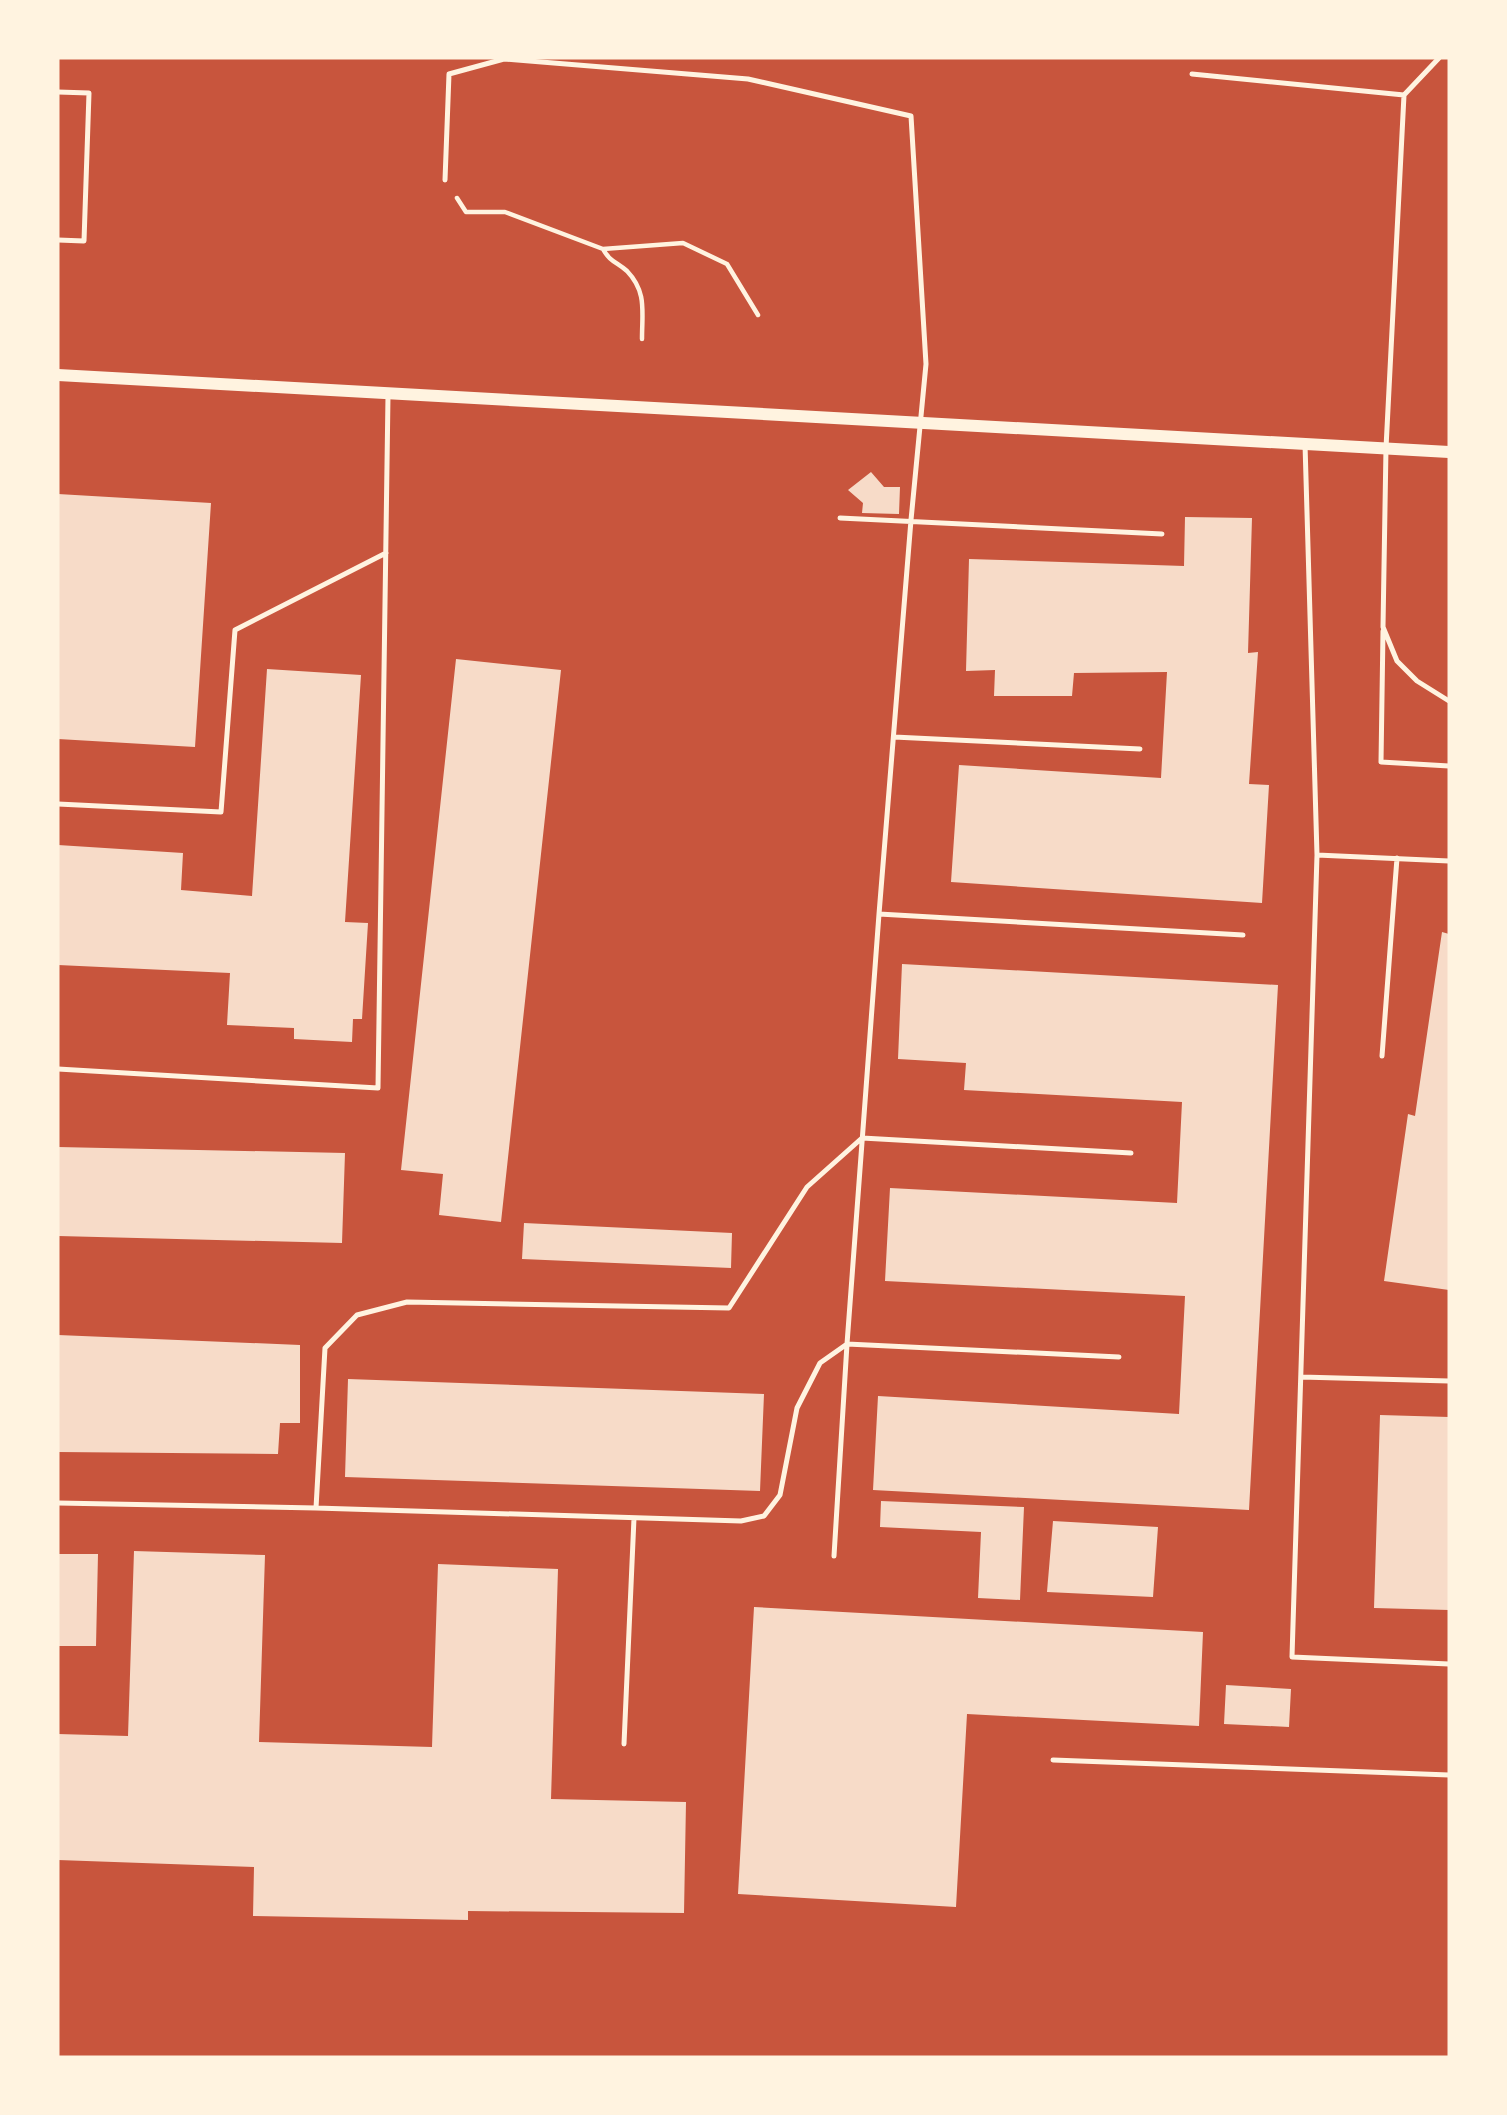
<svg xmlns="http://www.w3.org/2000/svg" width="1507" height="2115" viewBox="0 0 1507 2115" font-family="'Roboto Serif',serif">
<style>
.building{fill:#f7dbc8}
.lines{fill:none;stroke-linecap:round;stroke-linejoin:round}
.path{stroke:#fff3e0;stroke-width:4.5}
.service{stroke:#fff3e0;stroke-width:5}
.tertiary{stroke:#fff3e0;stroke-width:12}
</style>
<rect width="100%" height="100%" fill="#c8553d"/>
<path class="building" d="M 871,472 L 884,487 L 900,487 L 899,514 L 862,513 L 863,503 L 848,490 Z
M 58,494 L 211,503 L 195,747 L 58,739 Z
M 1185,517 L 1252,518 L 1248,653 L 1258,652 L 1249,784 L 1269,785 L 1262,903 L 951,882 L 959,765 L 1161,778 L 1167,672 L 1074,673 L 1072,696 L 994,696 L 995,670 L 966,671 L 969,559 L 1184,566 Z
M 456,659 L 561,670 L 501,1222 L 439,1215 L 443,1174 L 401,1170 Z
M 267,669 L 361,675 L 345,922 L 368,923 L 362,1019 L 353,1019 L 352,1042 L 294,1039 L 294,1028 L 227,1025 L 230,973 L 58,965 L 58,845 L 183,853 L 181,890 L 252,896 Z
M 1442,932 L 1449,934 L 1449,1290 L 1384,1281 L 1408,1114 L 1415,1116 Z
M 902,964 L 1278,985 L 1249,1510 L 873,1490 L 878,1396 L 1179,1414 L 1185,1296 L 885,1281 L 890,1188 L 1177,1203 L 1182,1102 L 964,1090 L 966,1063 L 898,1059 Z
M 58,1147 L 345,1153 L 342,1243 L 58,1236 Z
M 524,1223 L 732,1233 L 731,1268 L 522,1259 Z
M 58,1335 L 300,1345 L 300,1423 L 280,1423 L 278,1454 L 58,1452 Z
M 348,1379 L 764,1394 L 760,1491 L 345,1477 Z
M 1380,1415 L 1449,1417 L 1449,1610 L 1374,1608 Z
M 881,1501 L 1024,1507 L 1020,1600 L 978,1598 L 981,1532 L 880,1527 Z
M 1053,1521 L 1158,1527 L 1153,1597 L 1047,1592 Z
M 134,1551 L 265,1555 L 259,1742 L 432,1747 L 438,1564 L 558,1569 L 551,1799 L 686,1802 L 684,1913 L 468,1911 L 468,1920 L 253,1916 L 254,1867 L 58,1860 L 58,1734 L 128,1736 Z
M 58,1554 L 98,1554 L 96,1646 L 58,1646 Z
M 754,1607 L 1203,1632 L 1199,1726 L 967,1714 L 956,1907 L 738,1894 Z
M 1226,1685 L 1291,1689 L 1289,1727 L 1224,1724 Z"/>
<g class="lines">
<path class="path" d="M 457,198 L 466,212 L 505,212 L 603,249 L 683,243 L 727,264 L 758,315
M 603,249 C 610,262 617,262 627,271 C 647,292 642,311 642,339"/>
<path class="service" d="M 1439,58 L 1404,95 L 1386,448 L 1383,627 L 1397,661 L 1417,681 L 1449,701
M 1192,74 L 1404,95
M 58,92 L 89,93 L 84,241 L 58,240
M 445,180 L 449,74 L 504,59 L 748,79 L 911,116 L 926,364 L 911,520 L 879,914 L 847,1344 L 834,1556
M 1305,444 L 1317,855 L 1292,1657 L 1449,1664
M 840,518 L 1162,534
M 1383,631 L 1381,762 L 1449,766
M 894,737 L 1140,749
M 58,804 L 221,812 L 235,630 L 386,553
M 1317,855 L 1449,861
M 879,914 L 1243,935
M 1382,1056 L 1397,858
M 58,1069 L 378,1088 L 388,396
M 1301,1377 L 1449,1381
M 58,1503 L 316,1508 L 741,1521 L 764,1516 L 780,1495 L 797,1408 L 820,1363 L 847,1344 L 1119,1357
M 316,1508 L 325,1348 L 357,1315 L 407,1302 L 729,1308 L 807,1187 L 862,1138 L 1131,1153
M 624,1744 L 634,1518
M 1053,1760 L 1449,1775"/>
<path class="tertiary" d="M 58,375 L 1449,452"/>
</g>
<rect width="1507" height="2115" fill="none" stroke="#fff3e0" stroke-width="119"/>
</svg>
